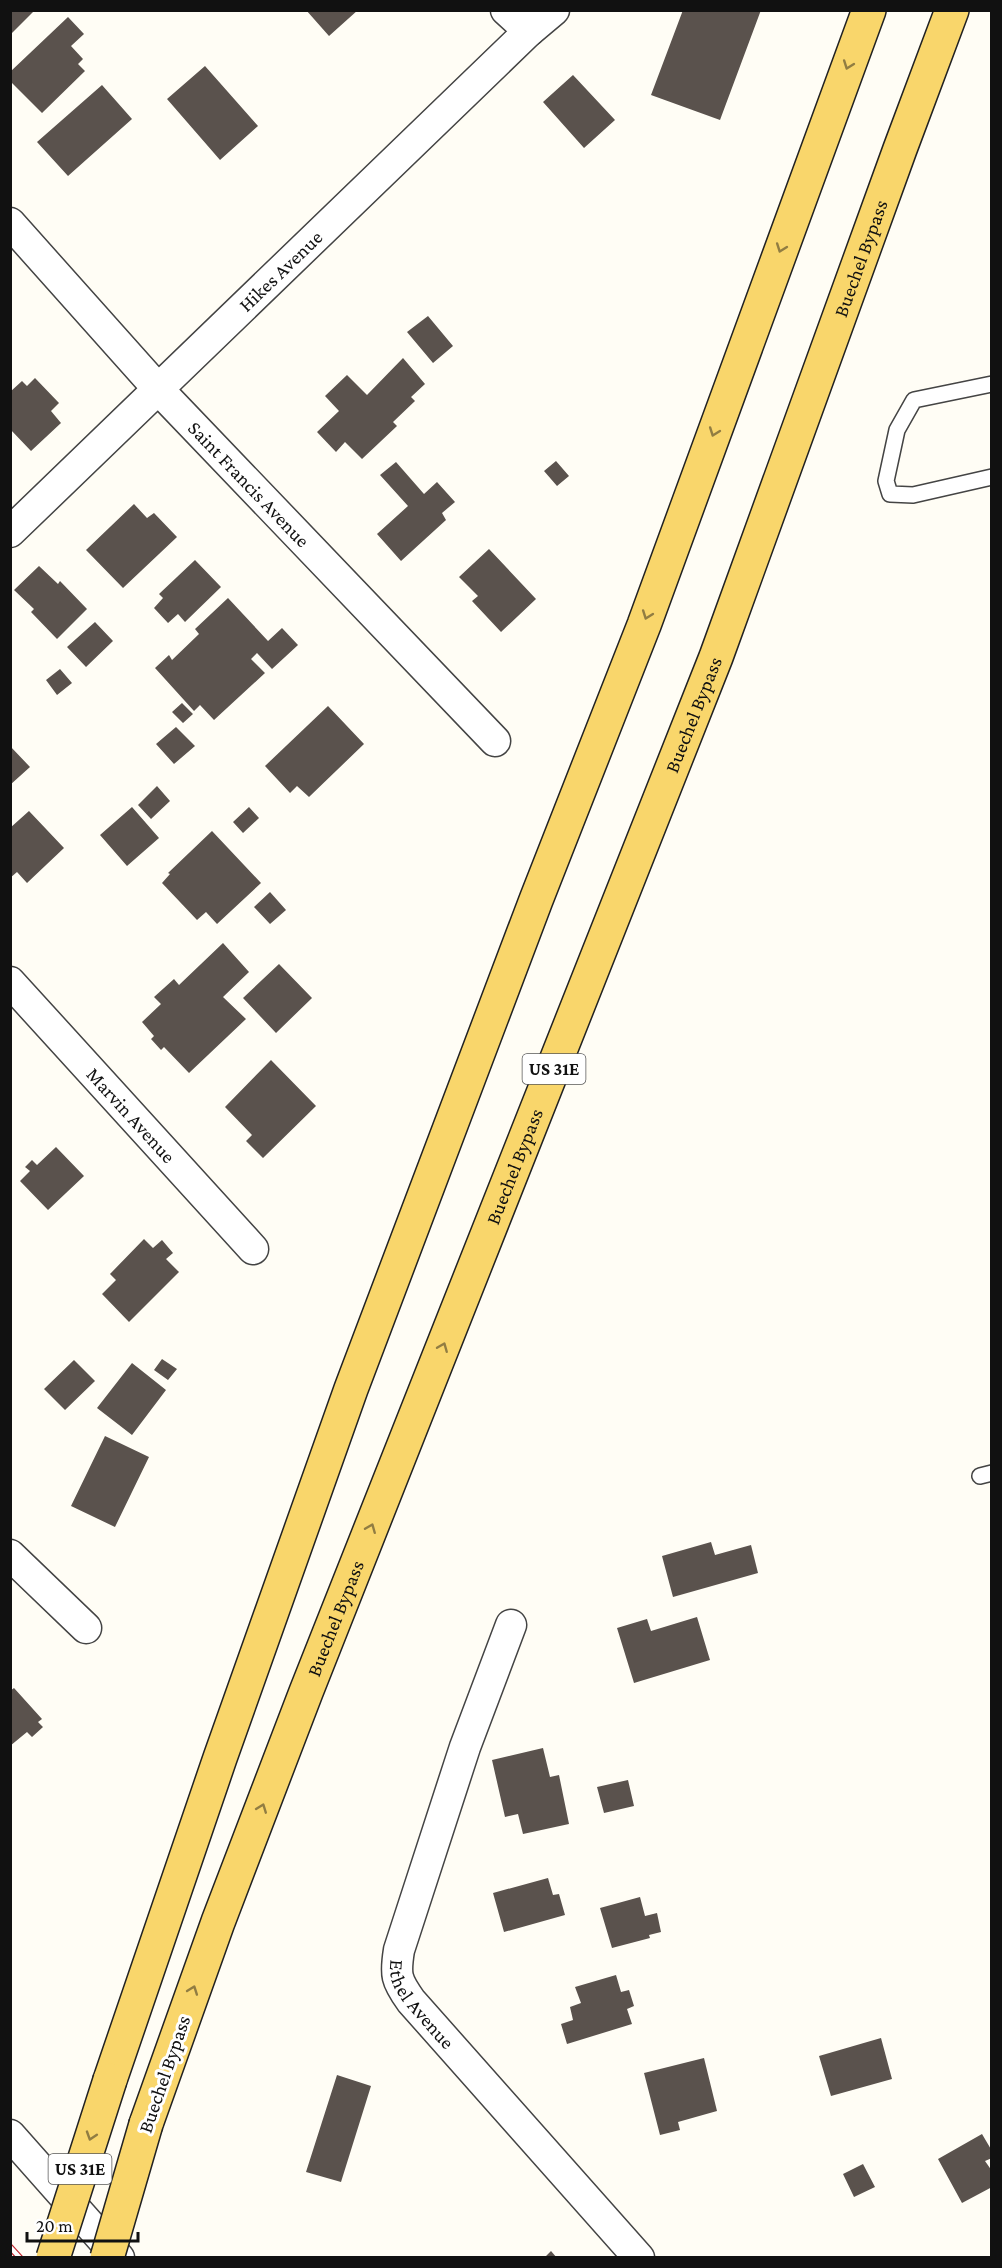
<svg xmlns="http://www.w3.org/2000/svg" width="1002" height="2268" viewBox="0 0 1002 2268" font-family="'Crimson Pro',serif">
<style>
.building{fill:#5a524d}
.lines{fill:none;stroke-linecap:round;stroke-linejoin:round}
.service-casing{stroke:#444;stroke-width:18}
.minor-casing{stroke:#444;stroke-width:33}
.primary-casing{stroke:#222;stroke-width:36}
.service{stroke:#fff;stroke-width:15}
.minor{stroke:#fff;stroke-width:30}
.primary{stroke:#f9d66b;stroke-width:33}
.rail-casing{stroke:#c4262e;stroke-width:7}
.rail{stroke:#fff;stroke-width:4.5;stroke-dasharray:14;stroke-linecap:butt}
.primary-bridge-casing{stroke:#222;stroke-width:36;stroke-linecap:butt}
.primary-bridge{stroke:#f9d66b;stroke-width:33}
.oneway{stroke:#917d42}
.labels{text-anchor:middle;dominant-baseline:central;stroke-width:6;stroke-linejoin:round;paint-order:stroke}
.shield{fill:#fff;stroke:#585858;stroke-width:1.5}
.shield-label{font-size:18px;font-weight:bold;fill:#111}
.street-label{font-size:20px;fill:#111;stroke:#fff}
</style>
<rect width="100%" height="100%" fill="#fffdf5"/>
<path class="building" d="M 10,10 L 35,10 L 10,35 Z
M 306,10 L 358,10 L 329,36 Z
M 683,10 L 761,10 L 720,120 L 651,95 Z
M 68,17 L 84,34 L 71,46 L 83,59 L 78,64 L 85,71 L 42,113 L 10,81 L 10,72 Z
M 205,66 L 258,126 L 220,160 L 167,99 Z
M 573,75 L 615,120 L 584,148 L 543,102 Z
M 102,85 L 132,119 L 68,176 L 37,142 Z
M 428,316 L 453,346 L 433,363 L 407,332 Z
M 403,358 L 425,384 L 411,397 L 415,401 L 393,422 L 397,426 L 362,459 L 345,442 L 336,452 L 317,432 L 339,411 L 325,396 L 347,375 L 367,395 Z
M 35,378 L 59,403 L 51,411 L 61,423 L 31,451 L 10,429 L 10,392 L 22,381 L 27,386 Z
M 556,461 L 569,476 L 557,486 L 544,471 Z
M 396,462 L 424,494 L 437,482 L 455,502 L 442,513 L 446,520 L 401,561 L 377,534 L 408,506 L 380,475 Z
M 134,504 L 147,518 L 154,513 L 177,537 L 123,588 L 86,550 Z
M 489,549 L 536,599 L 501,632 L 472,601 L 478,596 L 459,577 Z
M 195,560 L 221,587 L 185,622 L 178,614 L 168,623 L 154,608 L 163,598 L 159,594 Z
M 39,566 L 58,584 L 60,581 L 87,609 L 57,639 L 31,612 L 34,609 L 14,590 Z
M 228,598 L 268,641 L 282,628 L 298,645 L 272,669 L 257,653 L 251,659 L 265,673 L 214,720 L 200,705 L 194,711 L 155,668 L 169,655 L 172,660 L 199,634 L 195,629 Z
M 95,622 L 113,641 L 86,667 L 67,647 Z
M 60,669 L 72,683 L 57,695 L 46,680 Z
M 182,703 L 193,714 L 183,723 L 172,712 Z
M 328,706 L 364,744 L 309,797 L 297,786 L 290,793 L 265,766 Z
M 176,727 L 195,746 L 174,764 L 156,744 Z
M 10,746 L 30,767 L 10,785 Z
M 157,786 L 170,801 L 151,819 L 138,805 Z
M 132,807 L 159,838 L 127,866 L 100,835 Z
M 249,807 L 259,818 L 243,833 L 233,822 Z
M 29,811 L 64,848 L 27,883 L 17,872 L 10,878 L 10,828 Z
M 212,831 L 261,883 L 217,924 L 206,912 L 197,920 L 162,883 L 170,874 L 168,873 Z
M 270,892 L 286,910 L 270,924 L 254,907 Z
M 223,943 L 249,972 L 223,997 L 246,1019 L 189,1073 L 164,1047 L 161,1050 L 151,1039 L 154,1036 L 142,1022 L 161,1004 L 154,997 L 174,979 L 179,985 Z
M 279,964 L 312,998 L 276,1033 L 243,998 Z
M 271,1060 L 316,1106 L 263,1158 L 246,1141 L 252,1135 L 225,1107 Z
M 56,1147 L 84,1176 L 48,1210 L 20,1181 L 30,1171 L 25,1167 L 32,1160 L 37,1165 Z
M 144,1239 L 153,1248 L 162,1240 L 173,1253 L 166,1259 L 179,1272 L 129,1322 L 102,1294 L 116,1280 L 110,1274 Z
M 162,1359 L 177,1369 L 168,1380 L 154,1370 Z
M 74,1360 L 95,1381 L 65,1410 L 44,1389 Z
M 132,1363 L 166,1390 L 132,1435 L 97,1408 Z
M 105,1436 L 149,1457 L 115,1527 L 71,1506 Z
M 711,1542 L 715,1555 L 751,1545 L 758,1573 L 673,1597 L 662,1556 Z
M 697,1617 L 710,1660 L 634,1683 L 617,1628 L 647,1619 L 651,1631 Z
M 14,1688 L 42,1719 L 38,1722 L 43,1727 L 32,1737 L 27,1732 L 10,1746 L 10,1691 Z
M 543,1748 L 550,1777 L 559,1775 L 569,1824 L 523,1834 L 518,1814 L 505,1817 L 492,1760 Z
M 628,1780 L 634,1806 L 604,1813 L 597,1787 Z
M 548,1878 L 553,1895 L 559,1894 L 565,1915 L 504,1932 L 493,1893 Z
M 640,1897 L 645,1916 L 657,1913 L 661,1932 L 649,1935 L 650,1938 L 612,1948 L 600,1908 Z
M 616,1975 L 621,1992 L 629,1990 L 634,2006 L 627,2009 L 632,2024 L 567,2044 L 561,2024 L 573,2020 L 570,2007 L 581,2003 L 575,1987 Z
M 881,2038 L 892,2079 L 831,2096 L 819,2056 Z
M 704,2058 L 717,2111 L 678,2122 L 680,2130 L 660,2135 L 644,2073 Z
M 337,2075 L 371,2086 L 341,2182 L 306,2172 Z
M 982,2134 L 992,2151 L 992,2158 L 985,2161 L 992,2171 L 992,2187 L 962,2203 L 938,2159 Z
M 863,2164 L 875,2187 L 854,2197 L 843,2174 Z
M 551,2251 L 557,2258 L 544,2258 Z"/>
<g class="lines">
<g class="service-casing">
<path id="service" d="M 992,384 L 914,400 L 897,430 L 886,481 L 890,494 L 913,495 L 992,477
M 980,1476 L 992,1473"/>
</g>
<g class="minor-casing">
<g id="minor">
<path d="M 506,10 L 529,31"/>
<path id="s1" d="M 10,223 L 159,390 L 495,741"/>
<path id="s2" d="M 10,532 L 529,31 L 554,10"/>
<path id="s3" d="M 10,982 L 253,1249"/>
<path d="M 10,1555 L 86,1628"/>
<path id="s4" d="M 511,1625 L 465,1747 L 399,1950 C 395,1975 396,1980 411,2001 L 639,2258"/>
<path d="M 10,2135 L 119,2258"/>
</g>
</g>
<g class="primary-casing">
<g id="primary">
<path d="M 110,2080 L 220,1758 L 351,1389 L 536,900 L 644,625 L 869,10"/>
<path id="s5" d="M 146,2124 L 218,1922 L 306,1692 L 716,657 L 900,149 L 952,10"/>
</g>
</g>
<use href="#service" class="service"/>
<use href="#minor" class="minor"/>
<use href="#primary" class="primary"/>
<g class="rail-casing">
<path id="rail" d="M 10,2247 L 20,2258"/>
</g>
<use href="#rail" class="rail"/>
<g class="primary-bridge-casing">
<path id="primary-bridge" d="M 53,2258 L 110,2080
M 107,2258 L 146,2124"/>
</g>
<use href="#primary-bridge" class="primary-bridge"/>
</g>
<defs><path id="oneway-chevron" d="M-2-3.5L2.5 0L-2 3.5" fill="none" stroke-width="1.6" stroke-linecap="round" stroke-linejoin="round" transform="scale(1.5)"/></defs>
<g class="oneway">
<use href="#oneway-chevron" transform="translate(848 65) rotate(110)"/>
<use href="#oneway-chevron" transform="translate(781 248) rotate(110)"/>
<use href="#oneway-chevron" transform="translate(714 432) rotate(110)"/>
<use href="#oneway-chevron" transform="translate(647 615) rotate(110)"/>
<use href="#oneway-chevron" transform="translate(443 1347) rotate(-68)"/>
<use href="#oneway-chevron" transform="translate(371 1528) rotate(-68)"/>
<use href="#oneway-chevron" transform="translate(262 1808) rotate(-69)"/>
<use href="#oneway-chevron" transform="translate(193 1990) rotate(-70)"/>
<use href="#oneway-chevron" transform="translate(91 2136) rotate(108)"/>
</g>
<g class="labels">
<g class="shield">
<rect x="522.5" y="1054" width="63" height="30" rx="4.5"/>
<rect x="48.5" y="2154" width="63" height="30" rx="4.5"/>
</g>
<g class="shield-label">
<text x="554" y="1069">US 31E</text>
<text x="80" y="2169">US 31E</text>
</g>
<g class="street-label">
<text stroke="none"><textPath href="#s5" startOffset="1998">Buechel Bypass</textPath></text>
<text stroke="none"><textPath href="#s2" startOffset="376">Hikes Avenue</textPath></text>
<text stroke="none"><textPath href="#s1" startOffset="354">Saint Francis Avenue</textPath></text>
<text stroke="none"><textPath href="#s5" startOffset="1512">Buechel Bypass</textPath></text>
<text stroke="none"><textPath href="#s3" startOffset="180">Marvin Avenue</textPath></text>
<text stroke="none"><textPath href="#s5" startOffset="1026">Buechel Bypass</textPath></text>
<text stroke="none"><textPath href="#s5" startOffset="540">Buechel Bypass</textPath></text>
<text stroke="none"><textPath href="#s4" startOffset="406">Ethel Avenue</textPath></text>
<text transform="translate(164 2074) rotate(-71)">Buechel Bypass</text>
</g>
</g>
<rect width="1002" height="2268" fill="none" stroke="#111111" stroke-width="24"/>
<path d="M27 2232v9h111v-9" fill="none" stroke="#111111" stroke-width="3"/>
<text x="36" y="2232" font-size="18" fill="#111111" stroke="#ffffff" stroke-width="4.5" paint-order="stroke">20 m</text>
</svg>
